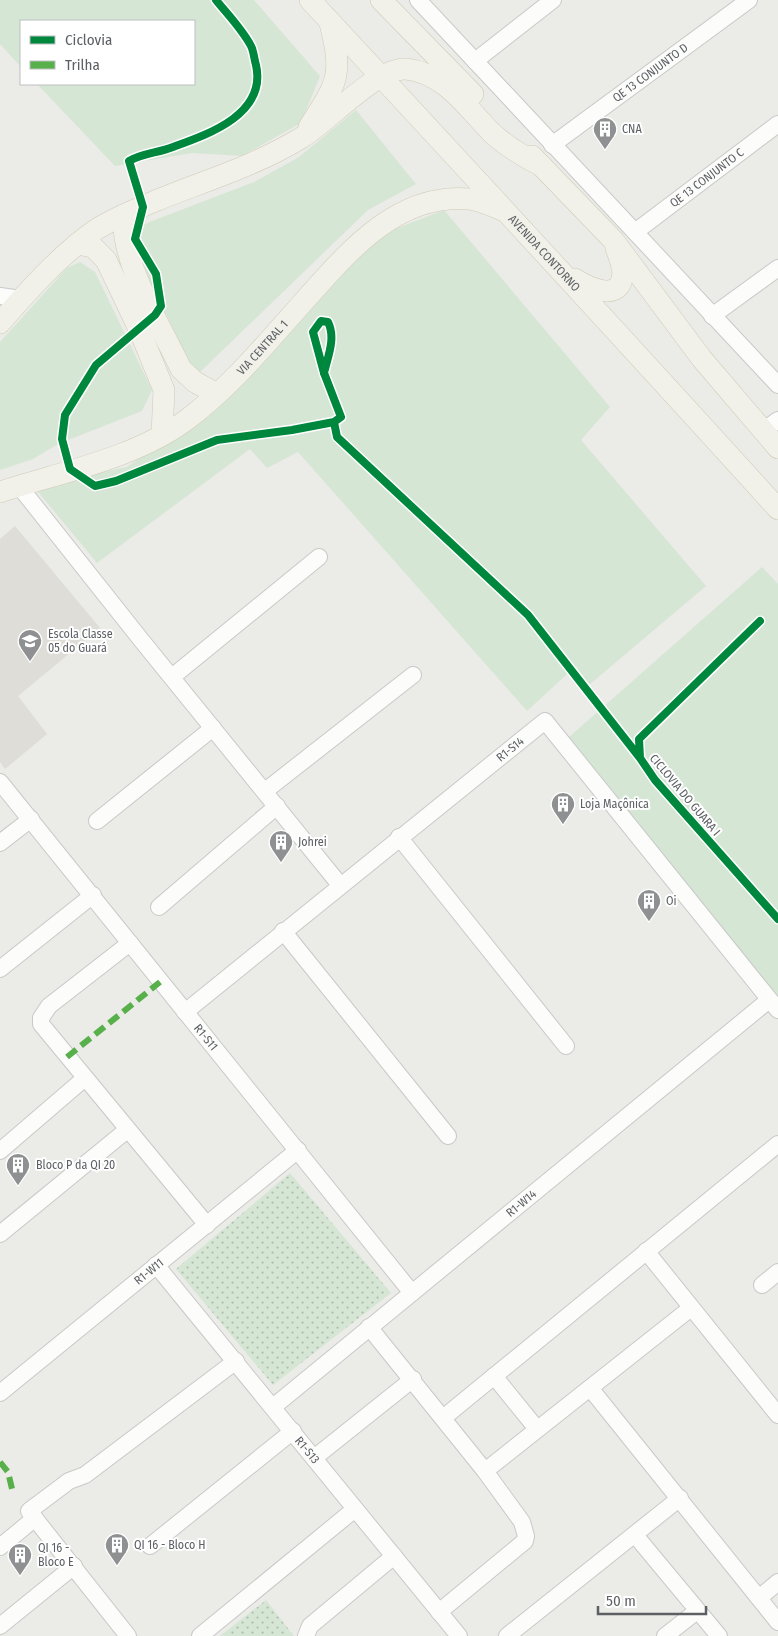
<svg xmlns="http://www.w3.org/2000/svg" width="778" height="1636" viewBox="0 0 778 1636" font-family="'Fira Sans Condensed',sans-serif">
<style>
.education{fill:#deddd7}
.grass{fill:#d6e6d5}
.park{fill:url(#park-dots)}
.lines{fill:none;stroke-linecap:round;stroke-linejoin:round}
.minor-casing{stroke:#c8c9c8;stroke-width:18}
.major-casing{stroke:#d0cbb7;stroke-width:22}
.minor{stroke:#fcfcfb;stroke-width:16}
.major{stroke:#f1f1e9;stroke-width:21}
.quiet{stroke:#58b04a;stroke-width:6;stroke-dasharray:12 6;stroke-linecap:butt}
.cycleway-casing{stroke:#fff;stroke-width:11}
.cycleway{stroke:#00873e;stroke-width:8}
.labels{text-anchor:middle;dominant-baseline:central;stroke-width:4;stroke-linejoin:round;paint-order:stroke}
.street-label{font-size:12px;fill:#5c5f63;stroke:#fff}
.poi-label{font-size:12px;fill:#5c5f63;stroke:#fff;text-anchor:start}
</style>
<defs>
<pattern id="park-dots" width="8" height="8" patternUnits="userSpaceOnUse" patternTransform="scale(1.25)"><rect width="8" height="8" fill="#d6e6d5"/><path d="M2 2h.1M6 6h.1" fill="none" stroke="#b1beb0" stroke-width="1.8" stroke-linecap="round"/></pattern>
</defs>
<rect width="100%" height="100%" fill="#ebebe7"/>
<path class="education" d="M 15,526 L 100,628 L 18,696 L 47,734 L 5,769 L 0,762 L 0,539 Z"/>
<path class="grass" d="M 0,0 L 254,0 L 320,76 L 301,123 L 242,156 L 192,153 L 115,166 L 37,84 L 194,84 L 194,21 L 21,21 L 21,67 L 0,44 Z
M 356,110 L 416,184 L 368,210 L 200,372 L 191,365 L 132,246 L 139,226 L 254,182 L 299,157 Z
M 444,210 L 610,407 L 581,440 L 706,586 L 589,685 L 576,666 L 527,711 L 298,452 L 267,468 L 250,449 L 97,563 L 34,487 L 127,467 L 246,381 L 377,236 Z
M 80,262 L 95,272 L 152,390 L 142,411 L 58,444 L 33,459 L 0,470 L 0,342 L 67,268 Z
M 762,567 L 778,584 L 778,998 L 569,737 Z"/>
<path class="park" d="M 290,1173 L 391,1293 L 273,1385 L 176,1269 Z
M 266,1600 L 294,1636 L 220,1636 Z"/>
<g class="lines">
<g class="minor-casing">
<g id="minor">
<path d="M 418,0 L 778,385"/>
<path d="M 475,61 L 553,0"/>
<path id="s1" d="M 552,145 L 749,0"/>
<path id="s2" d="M 635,232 L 778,124"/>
<path d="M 0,296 L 21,299"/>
<path d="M 712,316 L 778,268"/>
<path d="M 763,431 L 778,420"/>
<path d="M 19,486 L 142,641 L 340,885"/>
<path d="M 172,677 L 319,557"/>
<path id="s3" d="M 0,782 L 412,1293"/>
<path d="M 265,791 L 413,675"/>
<path d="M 97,821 L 213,728"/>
<path d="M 399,837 L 566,1046"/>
<path d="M 0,843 L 31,819"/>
<path d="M 159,907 L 277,806"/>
<path d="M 283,931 L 448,1136"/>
<path d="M 130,943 L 49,1006 L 41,1018 L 41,1024 L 207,1225"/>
<path d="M 0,969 L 93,895"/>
<path id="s4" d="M 185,1012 L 545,721 L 778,1010"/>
<path d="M 0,1151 L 85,1078"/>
<path d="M 0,1234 L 127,1130"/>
<path d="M 646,1251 L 778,1415"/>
<path id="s5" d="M 156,1265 L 459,1636"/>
<path d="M 762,1285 L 778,1272"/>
<path d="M 369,1327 L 485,1471 L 522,1522 L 526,1536 L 525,1541 L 439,1612"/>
<path d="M 494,1376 L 537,1429"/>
<path d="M 590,1388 L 778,1622"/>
<path id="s6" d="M 0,1393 L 298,1150"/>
<path id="s7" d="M 273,1407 L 769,1000"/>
<path d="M 443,1418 L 778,1144"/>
<path d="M 314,1458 L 413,1379"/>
<path d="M 485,1471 L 691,1308"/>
<path d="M 635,1535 L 719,1636"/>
<path d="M 150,1546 L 293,1431"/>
<path d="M 0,1547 L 35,1518"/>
<path d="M 759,1598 L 778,1582"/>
<path d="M 0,1626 L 74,1566"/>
<path d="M 128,1636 L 29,1511 L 69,1481 L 85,1475 L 236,1361"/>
<path d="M 200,1636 L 355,1509"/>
<path d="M 306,1636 L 310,1626 L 394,1556"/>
<path d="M 507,1636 L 680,1498"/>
<path d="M 665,1636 L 697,1611"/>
</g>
</g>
<g class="major-casing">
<g id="major">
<path id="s8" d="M 310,0 C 467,169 623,338 778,509"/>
<path d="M 381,0 L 473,94"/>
<path d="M 309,127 C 338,82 343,76 330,23"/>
<path d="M 532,156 L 614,241 L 702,359 L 778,448"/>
<path d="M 124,215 C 120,262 161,326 181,369 L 195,382 L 217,394"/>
<path d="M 77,244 L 93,247 L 106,260 L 139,329 L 164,390 L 162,435"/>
<path d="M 575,279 C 586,286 617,302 622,279 C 625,269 619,257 616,248"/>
<path d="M 0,323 C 28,291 59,256 94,231 C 113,218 135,210 155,201 C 204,181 255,166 301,138 C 328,122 377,67 406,69 C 445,73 467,108 492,133 C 507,147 524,157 542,166"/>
<path id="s9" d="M 0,492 C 61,472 137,458 189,418 C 230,387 264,346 298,308 C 343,258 394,192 469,199 C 480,200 492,206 502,210"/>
</g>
</g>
<use href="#minor" class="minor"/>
<use href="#major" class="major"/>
<path class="quiet" d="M 67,1057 L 160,982
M 0,1462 L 8,1472 L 13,1493"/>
<g class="cycleway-casing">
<path id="cycleway" d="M 216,0 C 228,15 242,29 251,46 C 254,52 254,59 256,65 C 267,114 209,134 173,147 C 158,153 143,153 129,161 L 143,207 L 135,239 L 156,274 L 161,306 L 155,315 L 96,365 L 65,415 L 62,439 L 70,469 L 95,486 L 116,481 L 217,440 L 292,430 L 334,422
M 324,373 C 328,356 336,338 328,322 L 321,321 L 313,332 L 324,373 L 341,417 L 334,422 L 337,437 L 528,615 L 640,758
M 760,621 L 639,739 L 640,758 L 655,780 L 778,919"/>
</g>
<use href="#cycleway" class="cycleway"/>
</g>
<defs>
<g id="building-pin" transform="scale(1.25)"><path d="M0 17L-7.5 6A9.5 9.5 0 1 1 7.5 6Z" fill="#8e9091" stroke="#fff"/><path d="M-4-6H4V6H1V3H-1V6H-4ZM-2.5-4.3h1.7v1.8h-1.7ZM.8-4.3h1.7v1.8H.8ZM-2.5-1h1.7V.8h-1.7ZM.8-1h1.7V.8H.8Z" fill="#fff"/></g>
<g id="school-pin" transform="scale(1.25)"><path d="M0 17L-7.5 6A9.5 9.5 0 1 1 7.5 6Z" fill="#8e9091" stroke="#fff"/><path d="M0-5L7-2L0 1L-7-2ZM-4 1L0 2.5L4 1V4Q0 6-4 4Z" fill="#fff"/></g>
</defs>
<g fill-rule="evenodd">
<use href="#building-pin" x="605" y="129"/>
<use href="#school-pin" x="30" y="641"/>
<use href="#building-pin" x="563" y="804"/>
<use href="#building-pin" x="281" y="842"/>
<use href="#building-pin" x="649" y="901"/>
<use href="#building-pin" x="18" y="1165"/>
<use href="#building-pin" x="117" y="1545"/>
<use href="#building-pin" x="20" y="1555"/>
</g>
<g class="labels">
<g class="street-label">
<text stroke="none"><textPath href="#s1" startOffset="122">QE 13 CONJUNTO D</textPath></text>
<text stroke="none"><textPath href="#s2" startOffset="90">QE 13 CONJUNTO C</textPath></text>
<text stroke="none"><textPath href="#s8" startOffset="345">AVENIDA CONTORNO</textPath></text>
<text stroke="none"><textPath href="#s9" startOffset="306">VIA CENTRAL 1</textPath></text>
<text stroke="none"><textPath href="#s4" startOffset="418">R1-S14</textPath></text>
<text transform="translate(685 795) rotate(50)">CICLOVIA DO GUARA I</text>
<text stroke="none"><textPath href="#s3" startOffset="328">R1-S11</textPath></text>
<text stroke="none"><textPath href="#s7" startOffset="321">R1-W14</textPath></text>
<text stroke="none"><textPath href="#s6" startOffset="192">R1-W11</textPath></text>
<text stroke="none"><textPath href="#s5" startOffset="239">R1-S13</textPath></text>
</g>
<g class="poi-label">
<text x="622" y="129">CNA</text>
<text x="48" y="634">Escola Classe<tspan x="48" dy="14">05 do Guará</tspan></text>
<text x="580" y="804">Loja Maçônica</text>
<text x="298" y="842">Johrei</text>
<text x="666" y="901">Oi</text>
<text x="36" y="1165">Bloco P da QI 20</text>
<text x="134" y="1545">QI 16 - Bloco H</text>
<text x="38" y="1548">QI 16 -<tspan x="38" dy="14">Bloco E</tspan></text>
</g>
</g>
<rect x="20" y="20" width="175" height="65" fill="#ffffff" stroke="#bebfc1"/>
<rect x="30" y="36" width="25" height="8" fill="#00873e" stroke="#bebfc1"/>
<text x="65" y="45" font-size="15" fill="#5c5f63">Ciclovia</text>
<rect x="30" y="61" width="25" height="8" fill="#58b04a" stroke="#bebfc1"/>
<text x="65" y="70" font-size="15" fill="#5c5f63">Trilha</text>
<path d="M598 1606v8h108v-8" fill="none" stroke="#5c5f63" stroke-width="2.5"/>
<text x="606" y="1606" font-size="15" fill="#5c5f63" stroke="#ffffff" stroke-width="4" paint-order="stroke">50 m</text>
</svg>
